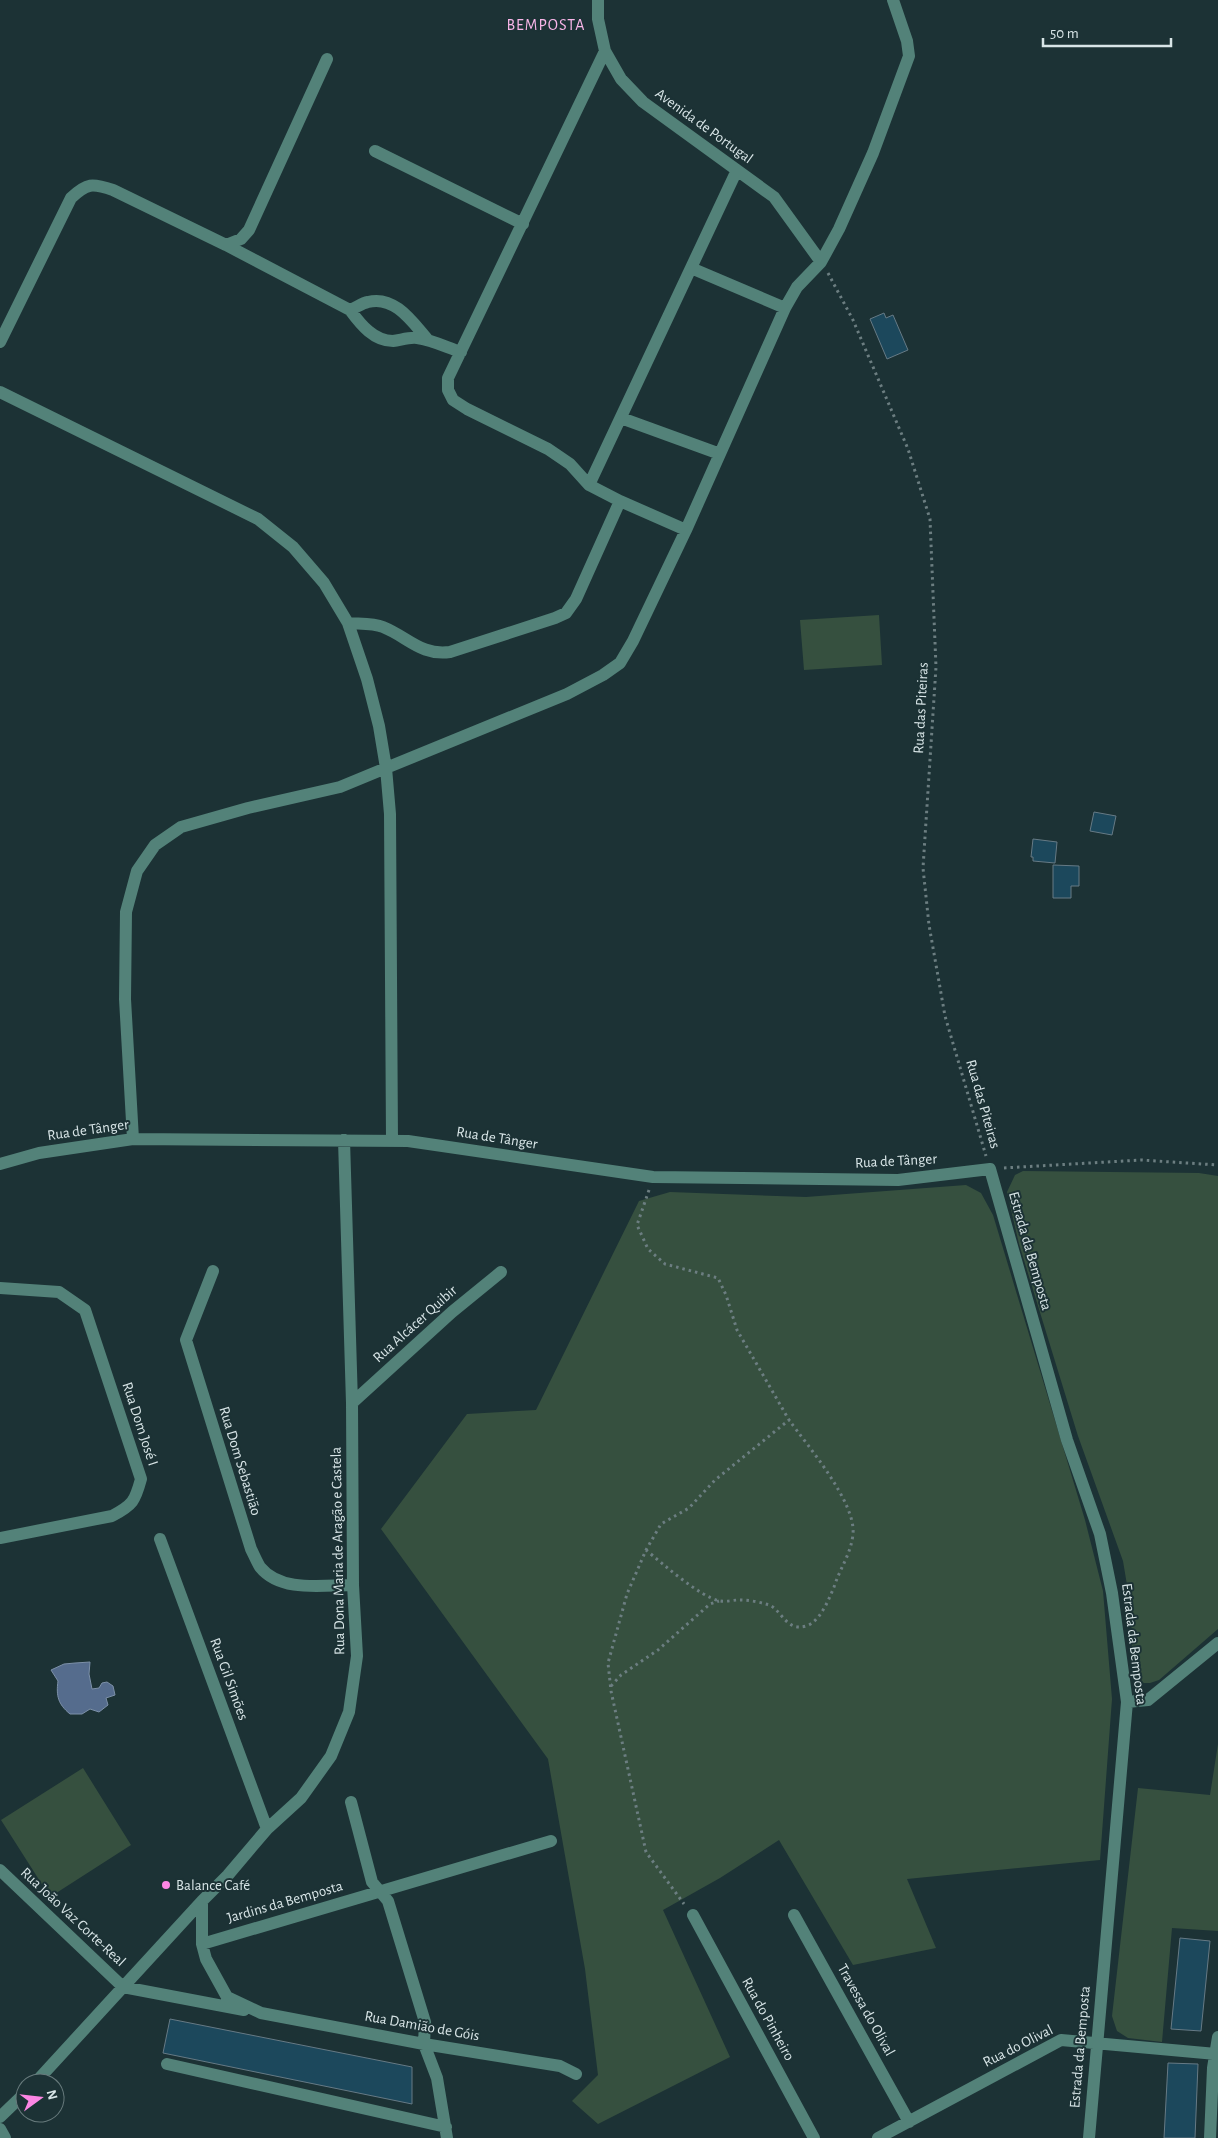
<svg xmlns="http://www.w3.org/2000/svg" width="1218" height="2138" viewBox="0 0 1218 2138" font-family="'Alegreya Sans',sans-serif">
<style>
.green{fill:#36503f}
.water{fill:#556c8d;stroke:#7c90a8}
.building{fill:#1c485c;stroke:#667a85}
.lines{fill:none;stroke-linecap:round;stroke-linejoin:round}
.path{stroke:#6c7e81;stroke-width:3;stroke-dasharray:2.5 4;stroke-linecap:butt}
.minor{stroke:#538279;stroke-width:12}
.poi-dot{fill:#fc86e4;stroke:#1c3235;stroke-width:2}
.labels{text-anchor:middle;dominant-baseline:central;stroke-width:4;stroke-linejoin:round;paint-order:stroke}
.street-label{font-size:15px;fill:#d8e5e7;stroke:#1c3235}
.poi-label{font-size:15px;fill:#d8e5e7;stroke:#1c3235;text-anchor:start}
.neighbourhood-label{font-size:16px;letter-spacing:1px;fill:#f9b6e9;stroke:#1c3235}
</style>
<rect width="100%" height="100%" fill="#1c3235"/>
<path class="green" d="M 879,615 L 882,665 L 804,670 L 800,620 Z
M 1023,1171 L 1199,1173 L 1218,1176 L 1218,1629 L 1159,1680 L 1150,1683 L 1144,1683 L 1138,1680 L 1134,1672 L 1132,1662 L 1131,1609 L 1123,1561 L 1078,1436 L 1019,1244 L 1007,1192 L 1015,1175 Z
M 966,1185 L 981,1193 L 993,1215 L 1085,1520 L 1103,1591 L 1112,1699 L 1100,1860 L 907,1879 L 936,1948 L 853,1965 L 779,1840 L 720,1878 L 663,1910 L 730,2057 L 598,2124 L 572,2101 L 598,2075 L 585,1969 L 548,1759 L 381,1529 L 467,1414 L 536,1410 L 639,1201 L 670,1192 L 806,1197 Z
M 1218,1744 L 1218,1931 L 1172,1928 L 1162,2042 L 1128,2038 L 1117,2031 L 1112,2016 L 1138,1788 L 1210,1795 Z
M 83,1768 L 131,1845 L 50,1897 L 1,1820 Z"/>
<path class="water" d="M 75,1663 L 90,1662 L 89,1674 L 92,1689 L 99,1688 L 102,1683 L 107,1682 L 113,1686 L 115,1695 L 106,1698 L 108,1705 L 99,1712 L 90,1709 L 82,1714 L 70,1714 C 58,1704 56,1696 58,1681 L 51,1670 L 64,1664 Z"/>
<path class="building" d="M 884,313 L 886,318 L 893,315 L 908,350 L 887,359 L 870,319 Z
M 1094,812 L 1116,816 L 1112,835 L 1090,831 Z
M 1033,839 L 1057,842 L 1055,863 L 1033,861 L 1033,857 L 1031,857 Z
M 1053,865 L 1079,866 L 1079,886 L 1071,886 L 1071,898 L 1053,898 Z
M 1180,1938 L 1210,1941 L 1201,2031 L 1171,2029 Z
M 170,2019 L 412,2067 L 412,2104 L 163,2053 Z
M 1168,2063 L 1198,2064 L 1195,2138 L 1164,2138 Z"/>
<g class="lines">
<path class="path" d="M 828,273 L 853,320 L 908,449 L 930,519 L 936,667 L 923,868 L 929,925 L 945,1016 L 986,1156
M 1004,1168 L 1141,1160 L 1218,1165
M 649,1190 L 637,1225 L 648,1249 L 665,1264 L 718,1278 L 726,1295 L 737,1330 L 789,1420 L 715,1480 L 689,1508 L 661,1524 L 646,1550 L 627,1594 L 608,1663 L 611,1691 L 646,1852 L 684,1904
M 646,1550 C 663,1564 700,1597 720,1601 C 726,1602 733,1600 739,1600 C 749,1600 760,1602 769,1605 C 782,1610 786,1632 806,1626 C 820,1622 829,1599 834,1587 C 840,1568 851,1554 853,1534 C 856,1502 807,1445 789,1420
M 611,1686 L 621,1675 L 658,1650 L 710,1604 L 719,1601"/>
<path class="minor" d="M 598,0 L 598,19 L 605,51 L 621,79 L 643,102 L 774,197 L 821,262
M 605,51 L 448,378 L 448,390 L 453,400 L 467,409 L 548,449 L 570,464 L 589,485 L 620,501 L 686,530
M 375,151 L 523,224
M 226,245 L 241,239 L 249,230 L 327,59
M 691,268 L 785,308
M 350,310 C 356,308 362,303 368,302 C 395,295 413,323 428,340
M 0,342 L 71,198 C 87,183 92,183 113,190 L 226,245 L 350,310 C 361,325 374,341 393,341 C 401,340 409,337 417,338 C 432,340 446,347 461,352
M 0,392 L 258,519 L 293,547 L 324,583 L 348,623 L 367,679 L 379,726 L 386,768 L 390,814 L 392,1141
M 621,418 L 720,454
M 589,485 L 737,170
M 348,623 C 359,624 373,623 383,627 C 408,637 421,656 450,652 L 555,618 L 566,613 L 576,599 L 620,501
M 133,1139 L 125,999 L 126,912 L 137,871 L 155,845 L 181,827 L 248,808 L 340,787 L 386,768 L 567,694 L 603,675 L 620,663 L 633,641 L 686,530 L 785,308 L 797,287 L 821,262 L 839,229 L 873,153 L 909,56 L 907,41 L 893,0
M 0,1164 L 39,1153 L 133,1139 L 408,1141 L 653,1177 L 898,1180 L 990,1169 L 1067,1440 L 1100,1534 L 1112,1593 L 1127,1702 L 1089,2138
M 213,1271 L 186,1340 L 251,1549 C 254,1555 257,1562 260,1567 C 281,1593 323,1585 353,1585
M 0,1288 L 59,1292 L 85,1310 L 141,1479 C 135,1501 133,1505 112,1516 L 0,1538
M 352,1403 L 452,1312 L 501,1272
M 160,1539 L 267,1829
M 1127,1702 L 1148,1700 L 1218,1643
M 351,1802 L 372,1882 L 388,1901 L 425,2022 L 424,2044 L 437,2078 L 447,2138
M 0,1870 L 123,1987 L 244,2010
M 202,1901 L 202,1944 L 206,1959 L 227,1997 L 261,2013 L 424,2044 L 560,2066 L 576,2074
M 693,1915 L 814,2138
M 794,1915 L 909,2122
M 202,1944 L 551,1841
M 167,2064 L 446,2127
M 35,2083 L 202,1901 L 228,1875 L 267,1829 L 301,1798 L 331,1756 L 349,1712 L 357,1656 L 353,1585 L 352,1403 L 344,1140
M 0,2117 L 25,2093
M 0,2129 L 5,2138
M 878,2138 L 1061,2040 L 1216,2054
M 1210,2138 L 1213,2068 L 1218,2037"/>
</g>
<circle class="poi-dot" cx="166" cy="1885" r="5"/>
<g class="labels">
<g class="street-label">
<text transform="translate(704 126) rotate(36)">Avenida de Portugal</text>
<text transform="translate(921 708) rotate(-87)">Rua das Piteiras</text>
<text transform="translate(983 1104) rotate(74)">Rua das Piteiras</text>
<text transform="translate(88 1130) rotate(-8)">Rua de Tânger</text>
<text transform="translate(497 1138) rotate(9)">Rua de Tânger</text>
<text transform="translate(896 1161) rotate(-3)">Rua de Tânger</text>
<text transform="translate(1030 1251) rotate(74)">Estrada da Bemposta</text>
<text transform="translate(415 1324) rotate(-42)">Rua Alcácer Quibir</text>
<text transform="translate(140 1424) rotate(72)">Rua Dom José I</text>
<text transform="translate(240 1461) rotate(73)">Rua Dom Sebastião</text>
<text transform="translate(338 1551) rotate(-91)">Rua Dona Maria de Aragão e Castela</text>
<text transform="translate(1134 1644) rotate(83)">Estrada da Bemposta</text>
<text transform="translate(229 1679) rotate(70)">Rua Gil Simões</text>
<text transform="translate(285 1902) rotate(-16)">Jardins da Bemposta</text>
<text transform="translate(73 1917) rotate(43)">Rua João Vaz Corte-Real</text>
<text transform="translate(866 2010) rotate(61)">Travessa do Olival</text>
<text transform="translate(768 2019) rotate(61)">Rua do Pinheiro</text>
<text transform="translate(422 2026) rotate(10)">Rua Damião de Góis</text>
<text transform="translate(1018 2046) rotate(-27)">Rua do Olival</text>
<text transform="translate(1080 2047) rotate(-85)">Estrada da Bemposta</text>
</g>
<g class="poi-label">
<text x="176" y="1885">Balance Café</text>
</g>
<g class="neighbourhood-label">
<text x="546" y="25">BEMPOSTA</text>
</g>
</g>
<g transform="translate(40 2098) rotate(75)"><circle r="24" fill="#1c3235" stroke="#677a7c"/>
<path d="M0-4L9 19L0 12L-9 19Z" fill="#fc86e4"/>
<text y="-8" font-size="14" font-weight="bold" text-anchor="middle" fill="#d8e5e7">N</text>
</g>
<path d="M1043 38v8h128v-8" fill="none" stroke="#d8e5e7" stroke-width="2.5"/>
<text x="1050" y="38" font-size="15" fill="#d8e5e7" stroke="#1c3235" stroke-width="4" paint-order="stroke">50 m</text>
</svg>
